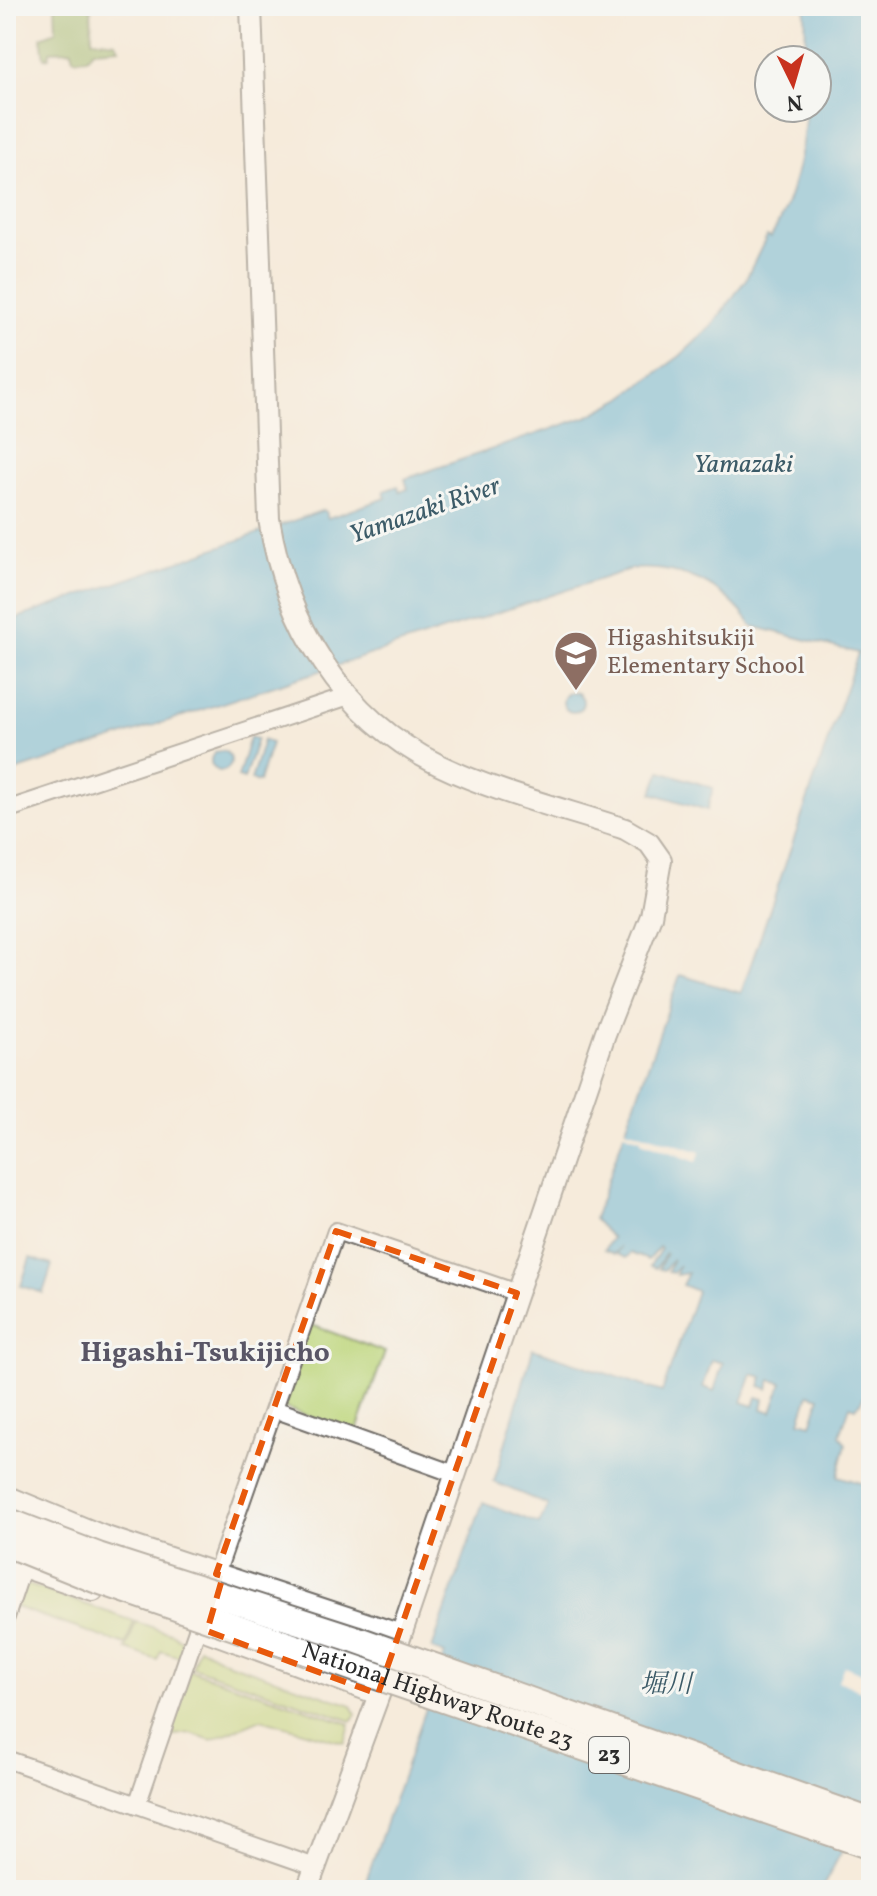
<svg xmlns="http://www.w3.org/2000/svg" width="877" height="1896" viewBox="0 0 877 1896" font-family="Vollkorn,'Noto Serif JP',serif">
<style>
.green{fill:#bdd57a;stroke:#748052;stroke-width:2}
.forest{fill:#96b66a;stroke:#60704a;stroke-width:2}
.water{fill:#5db3da;stroke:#446f82;stroke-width:2;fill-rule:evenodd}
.pier{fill:#f5ebdb}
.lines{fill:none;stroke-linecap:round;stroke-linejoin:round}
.minor-casing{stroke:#726e69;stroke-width:20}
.tertiary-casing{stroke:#726e69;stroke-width:24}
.minor{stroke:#fff;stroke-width:16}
.tertiary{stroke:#fff;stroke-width:20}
.trunk-bridge-casing{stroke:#726e69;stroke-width:30;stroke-linecap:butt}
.trunk-bridge{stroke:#fff;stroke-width:26}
.marked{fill:none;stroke:#e8590c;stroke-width:6;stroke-dasharray:16 10;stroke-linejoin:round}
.labels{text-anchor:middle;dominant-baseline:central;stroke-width:6;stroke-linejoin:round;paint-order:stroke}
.shield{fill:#f6f6f2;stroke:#686867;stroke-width:2}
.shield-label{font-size:22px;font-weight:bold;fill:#2b2b2b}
.education-label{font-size:24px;fill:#785e54;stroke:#f6f6f2;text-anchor:start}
.street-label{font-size:24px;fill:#2b2b2b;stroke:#f6f6f2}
.water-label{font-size:26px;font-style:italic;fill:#3c5b68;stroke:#f6f6f2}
.quarter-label{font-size:28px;font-weight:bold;fill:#595666;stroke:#f6f6f2}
</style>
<rect width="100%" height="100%" fill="#f6f6f2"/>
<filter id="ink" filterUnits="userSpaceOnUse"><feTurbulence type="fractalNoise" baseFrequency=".0125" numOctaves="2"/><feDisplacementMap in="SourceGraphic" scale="16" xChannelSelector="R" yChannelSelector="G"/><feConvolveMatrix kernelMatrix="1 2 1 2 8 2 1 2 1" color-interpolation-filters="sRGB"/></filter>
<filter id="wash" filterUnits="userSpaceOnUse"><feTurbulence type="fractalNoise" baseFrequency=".006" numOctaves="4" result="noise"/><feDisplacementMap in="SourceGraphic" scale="32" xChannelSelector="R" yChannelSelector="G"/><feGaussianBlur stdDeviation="1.8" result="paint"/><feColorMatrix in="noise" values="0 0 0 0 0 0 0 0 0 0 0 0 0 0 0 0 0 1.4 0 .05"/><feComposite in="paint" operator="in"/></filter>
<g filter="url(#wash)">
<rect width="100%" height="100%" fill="#f5ebdb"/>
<path class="green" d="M 309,1324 L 385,1352 L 356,1433 L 279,1406 Z
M 23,1583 L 134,1621 L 126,1645 L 15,1607 Z
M 136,1622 L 173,1634 L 185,1643 L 180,1657 L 161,1651 L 157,1660 L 126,1649 Z
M 199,1647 L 229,1663 L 352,1705 L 356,1714 L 352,1721 L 192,1667 Z
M 190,1670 L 350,1724 L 345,1743 L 261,1719 L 211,1740 L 191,1733 L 166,1736 Z"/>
<path class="forest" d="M 55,6 L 91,6 L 92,39 L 116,42 L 119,48 L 93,50 L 87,58 L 74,59 L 72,50 L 50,51 L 49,57 L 44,58 L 41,37 L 56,31 Z"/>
<path class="water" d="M 805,6 L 871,6 L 871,1393 L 865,1395 L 856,1408 L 850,1406 L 840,1435 L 846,1444 L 838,1476 L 871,1486 L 871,1844 L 843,1849 L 821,1890 L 379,1890 L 364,1886 L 445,1654 L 432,1649 L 483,1502 L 539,1524 L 548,1505 L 494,1482 L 533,1349 L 662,1392 L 697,1291 L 682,1285 L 688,1273 L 676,1275 L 679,1265 L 673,1273 L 668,1272 L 673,1259 L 664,1270 L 659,1269 L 666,1253 L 656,1268 L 650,1266 L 661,1249 L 659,1247 L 648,1260 L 630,1253 L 626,1258 L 616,1254 L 620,1247 L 614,1254 L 604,1250 L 612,1238 L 594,1219 L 680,975 L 741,993 L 858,653 L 752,626 C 723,584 681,565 631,569 L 6,774 L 6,622 L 324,510 L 328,518 L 386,498 L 384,491 L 398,486 L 400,492 L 408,489 L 405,479 L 589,416 L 621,399 L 680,356 L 712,326 L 746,279 L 767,236 L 771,237 C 793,201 803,150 806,108 L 817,108 L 817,60 L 806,60 ZM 712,1360 L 723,1363 L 714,1391 L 703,1387 ZM 752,1374 L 763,1377 L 760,1386 L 768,1389 L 771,1380 L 782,1383 L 772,1412 L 762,1409 L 764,1399 L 757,1397 L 754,1406 L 742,1402 ZM 809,1394 L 820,1397 L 811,1424 L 800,1421 Z
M563 702a10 10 0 1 1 20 0a10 10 0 1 1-20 0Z
M 250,737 L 257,739 L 244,779 L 238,777 Z
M 263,740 L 271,743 L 259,782 L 251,780 Z
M211 761a10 10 0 1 1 20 0a10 10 0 1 1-20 0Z
M 661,771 L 713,788 L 707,810 L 652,793 Z
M 30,1258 L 52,1265 L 43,1293 L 21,1286 Z"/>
<path class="pier" d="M 622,1128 L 700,1152 L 697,1162 L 641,1142 L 641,1139 L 621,1132 Z
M 844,1666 L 871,1677 L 871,1695 L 838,1681 Z"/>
</g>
<g filter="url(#ink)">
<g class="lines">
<g class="minor-casing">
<path id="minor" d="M 6,810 L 349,696
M 274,1409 L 455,1474
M 216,1574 L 336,1231 L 517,1293
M 6,1617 L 23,1566
M 6,1759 L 315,1867
M 137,1805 L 198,1627"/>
</g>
<g class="tertiary-casing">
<path id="tertiary" d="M 251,6 L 269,519 C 286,623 341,717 439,765 C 497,793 564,809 625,829 L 649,843 L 661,860 L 651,916 L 605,1034 L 401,1635 L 307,1890
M 6,1496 L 103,1536 L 401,1635
M 6,1561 L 93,1591
M 199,1628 L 378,1694"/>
</g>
<use href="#minor" class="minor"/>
<use href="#tertiary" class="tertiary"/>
<g class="trunk-bridge-casing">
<g id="trunk-bridge">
<path d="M 6,1521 L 98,1556 L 355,1639 L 871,1822"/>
<path id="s1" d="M 6,1543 L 95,1579 L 871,1846"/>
</g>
</g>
<use href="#trunk-bridge" class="trunk-bridge"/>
</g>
</g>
<path d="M0 0H877V1896H0ZM 336,1231 L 517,1293 L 378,1694 L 207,1631 L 223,1576 L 216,1574 Z" fill="#f5ebdb" fill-opacity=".55" fill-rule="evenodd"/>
<path class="marked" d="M 336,1231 L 517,1293 L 378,1694 L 207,1631 L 223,1576 L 216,1574 Z"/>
<defs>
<g id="school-pin" transform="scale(2.3)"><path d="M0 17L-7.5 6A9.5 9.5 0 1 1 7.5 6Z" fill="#8d6e63" stroke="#f6f6f2"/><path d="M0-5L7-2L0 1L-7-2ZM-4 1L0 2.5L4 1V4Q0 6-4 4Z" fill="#fff"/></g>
</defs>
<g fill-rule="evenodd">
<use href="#school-pin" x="576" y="653"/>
</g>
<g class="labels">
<rect class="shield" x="589" y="1737" width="40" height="36" rx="6"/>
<g class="shield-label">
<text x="609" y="1755">23</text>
</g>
<g class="education-label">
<text x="607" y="639">Higashitsukiji<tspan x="607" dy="28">Elementary School</tspan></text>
</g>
<g class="street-label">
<text stroke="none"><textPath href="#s1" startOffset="458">National Highway Route 23</textPath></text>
</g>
<g class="water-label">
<text x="743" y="465">Yamazaki</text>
<text transform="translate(425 511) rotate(-19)">Yamazaki River</text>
<text x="666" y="1685">堀川</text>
</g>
<g class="quarter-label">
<text x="205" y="1353">Higashi-Tsukijicho</text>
</g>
</g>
<rect width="877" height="1896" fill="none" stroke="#f6f6f2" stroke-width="32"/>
<g transform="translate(793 84) rotate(175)"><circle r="38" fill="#f6f6f2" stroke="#a5a5a2" stroke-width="2"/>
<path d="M0-6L14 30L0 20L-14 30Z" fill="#c8321e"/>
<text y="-12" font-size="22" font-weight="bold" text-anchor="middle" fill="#2b2b2b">N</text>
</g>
</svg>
